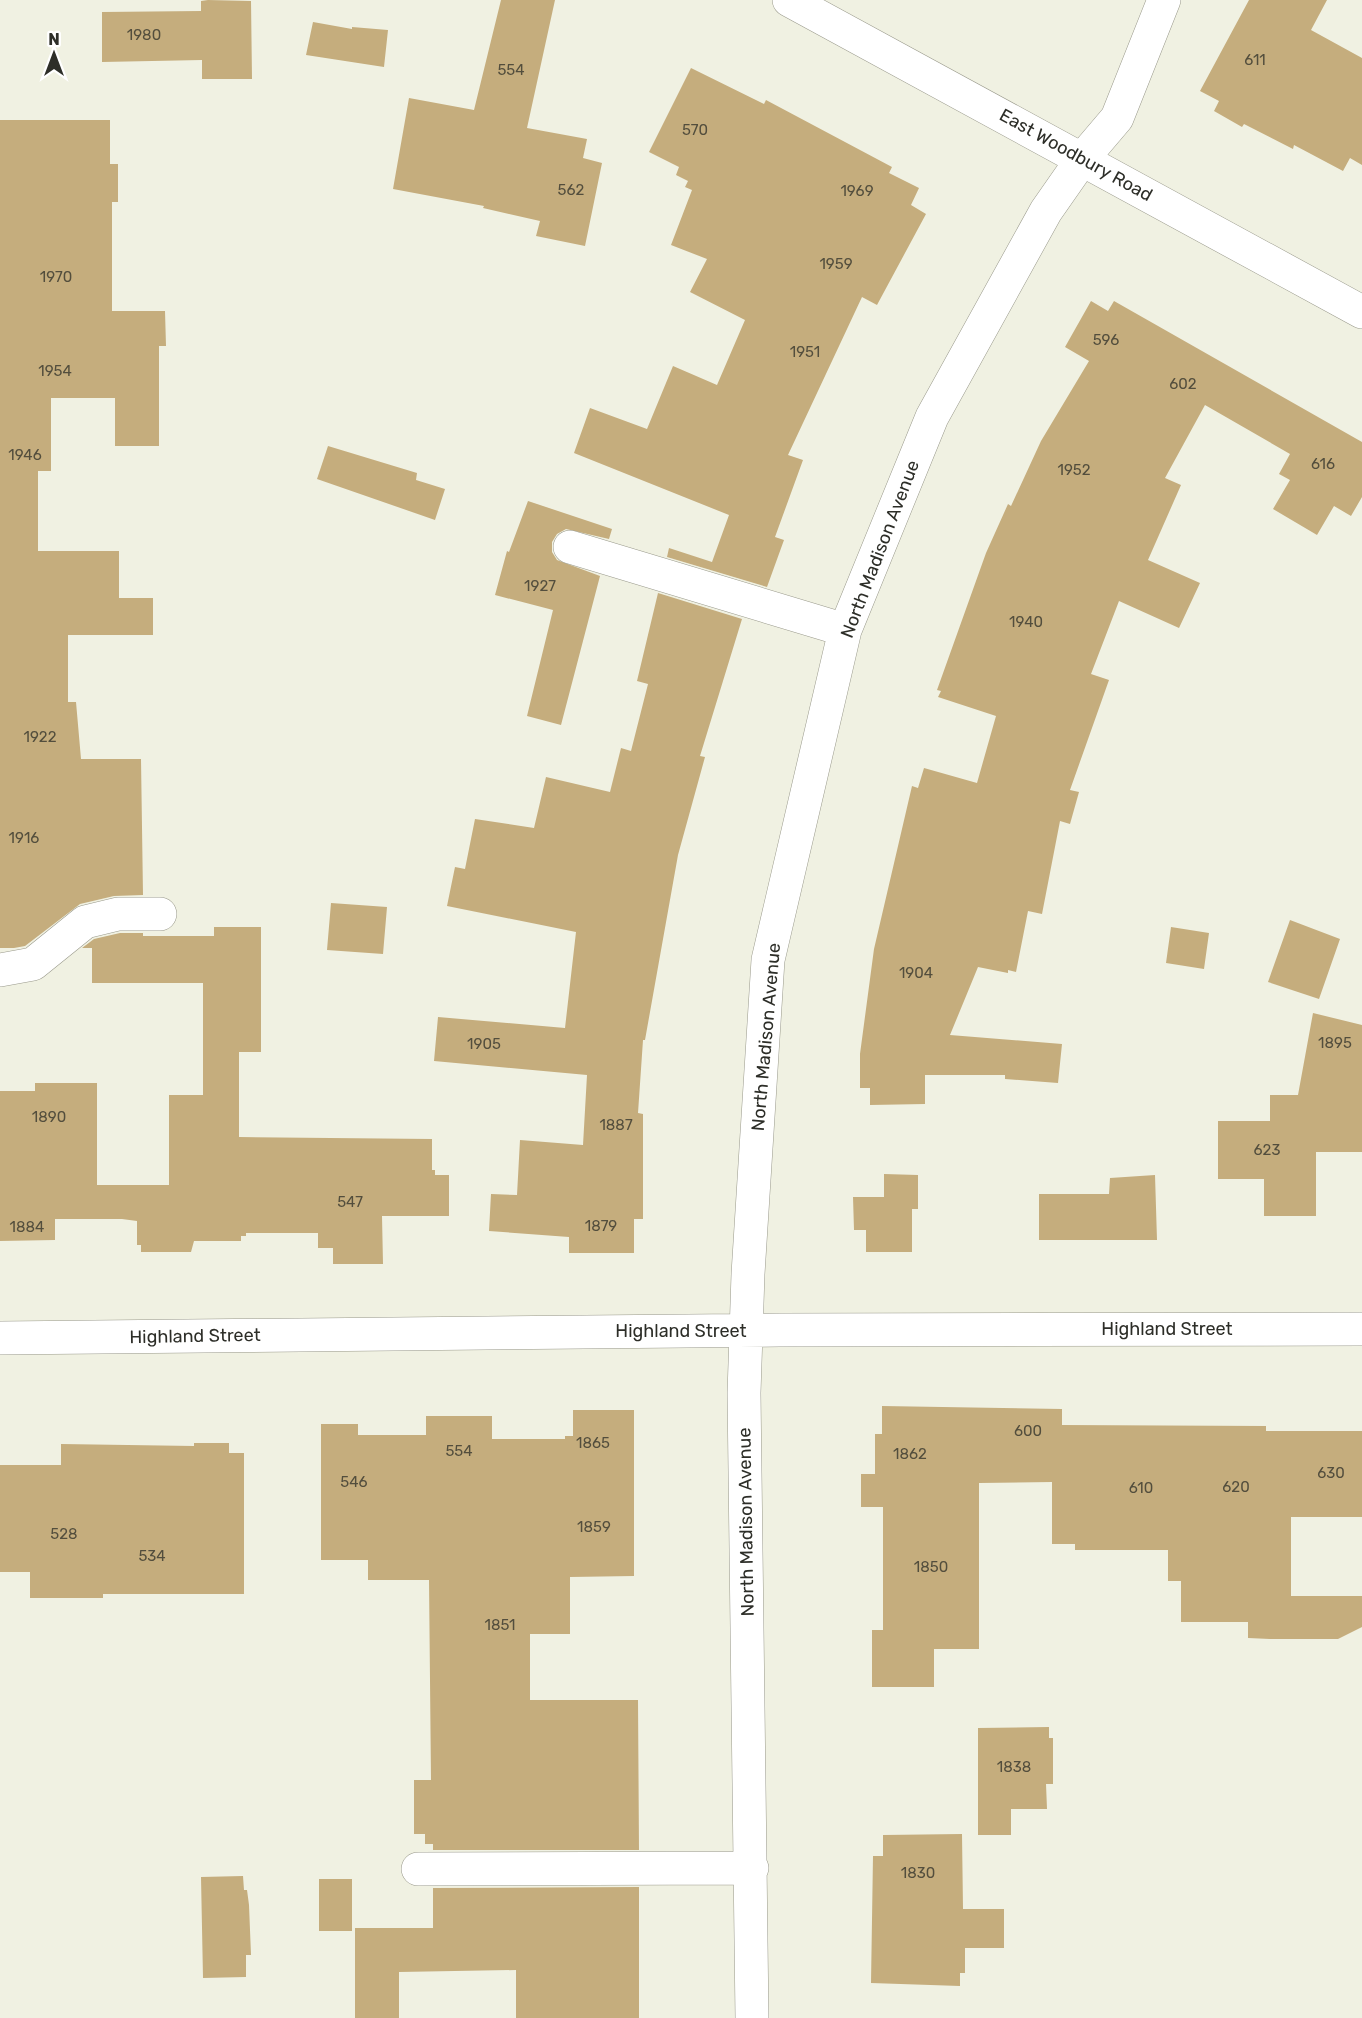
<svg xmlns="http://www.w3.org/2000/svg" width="1362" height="2018" viewBox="0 0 1362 2018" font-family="Rubik,sans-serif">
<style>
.building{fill:#c5ad7d}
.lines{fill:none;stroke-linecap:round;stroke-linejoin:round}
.minor-casing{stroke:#99998b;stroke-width:34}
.major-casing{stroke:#99998b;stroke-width:34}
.minor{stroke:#fff;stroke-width:33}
.major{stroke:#fff;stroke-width:33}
.labels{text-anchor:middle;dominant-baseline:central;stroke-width:4.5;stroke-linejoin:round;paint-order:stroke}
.number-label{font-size:15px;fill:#534e3d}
.street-label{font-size:18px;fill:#2d2e28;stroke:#fff}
</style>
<rect width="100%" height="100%" fill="#f0f1e2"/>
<path class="building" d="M 208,0 L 251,1 L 252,79 L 202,79 L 202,60 L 102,62 L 102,12 L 201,11 L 201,1 Z
M 501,0 L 555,0 L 527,128 L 587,139 L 583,158 L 602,163 L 585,246 L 536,236 L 540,221 L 483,208 L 484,206 L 393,189 L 409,98 L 474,110 Z
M 1249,0 L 1327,0 L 1311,30 L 1362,58 L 1362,165 L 1350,158 L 1343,171 L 1294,145 L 1293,149 L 1244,124 L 1242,127 L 1214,111 L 1219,101 L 1200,91 Z
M 313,22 L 352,29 L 352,27 L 388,30 L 384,67 L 306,55 Z
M 691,68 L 764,104 L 766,100 L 892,167 L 889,173 L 919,188 L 911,205 L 926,214 L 877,305 L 862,297 L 788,455 L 803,460 L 775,537 L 784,540 L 767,587 L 667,557 L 669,548 L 712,562 L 729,515 L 574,453 L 590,408 L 647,429 L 673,366 L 717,385 L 745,320 L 690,292 L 707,259 L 671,245 L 692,190 L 685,187 L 688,181 L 676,175 L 679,167 L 649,152 Z
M 0,120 L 110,120 L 110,164 L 118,164 L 118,202 L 112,202 L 112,311 L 165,311 L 166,346 L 159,346 L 159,446 L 115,446 L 115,398 L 51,398 L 51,471 L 38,471 L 38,551 L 119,551 L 119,598 L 153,598 L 153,635 L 68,635 L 68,702 L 76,702 L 81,759 L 141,759 L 143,895 L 114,896 L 80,904 L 25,946 L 14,948 L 0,948 Z
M 1091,301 L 1108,311 L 1114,301 L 1362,442 L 1362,497 L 1351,516 L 1334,506 L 1317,535 L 1273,509 L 1290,480 L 1279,474 L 1290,454 L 1205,405 L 1165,478 L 1181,485 L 1148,560 L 1200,583 L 1179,628 L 1119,601 L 1091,674 L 1109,680 L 1070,790 L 1079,792 L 1070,824 L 1060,821 L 1042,914 L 1028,911 L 1016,972 L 1008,970 L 1008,973 L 978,967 L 950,1035 L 1062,1044 L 1058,1083 L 1005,1079 L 1005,1075 L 925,1075 L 925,1104 L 870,1105 L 870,1088 L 860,1088 L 860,1054 L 874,949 L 912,786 L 918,788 L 924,768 L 977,783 L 996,716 L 938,697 L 941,691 L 937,690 L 986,553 L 1008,504 L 1011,506 L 1041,441 L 1089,361 L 1065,347 Z
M 328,446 L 417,473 L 416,480 L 445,489 L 435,520 L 317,479 Z
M 528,501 L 612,529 L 609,539 L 566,529 L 557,534 L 552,542 L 552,552 L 557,560 L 600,576 L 561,725 L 527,716 L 553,610 L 495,595 L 507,551 L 509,552 Z
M 658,593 L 742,619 L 700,756 L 705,757 L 678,855 L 645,1040 L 643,1040 L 638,1113 L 643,1114 L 643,1219 L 634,1219 L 634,1253 L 569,1253 L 569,1237 L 489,1231 L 491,1194 L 517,1195 L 520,1140 L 583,1145 L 587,1075 L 434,1061 L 438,1017 L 565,1028 L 576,932 L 447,906 L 455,867 L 465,869 L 475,819 L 534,828 L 546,777 L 610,792 L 621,748 L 631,751 L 648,684 L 637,681 Z
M 331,903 L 387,907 L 383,954 L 327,950 Z
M 1290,920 L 1340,939 L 1319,999 L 1268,982 Z
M 214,927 L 261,927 L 261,1052 L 239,1052 L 239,1137 L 432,1139 L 432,1170 L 435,1170 L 435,1175 L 449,1175 L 449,1216 L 382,1216 L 383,1264 L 333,1264 L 333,1248 L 318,1248 L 318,1233 L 246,1233 L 246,1236 L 241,1236 L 241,1241 L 194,1241 L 191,1252 L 141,1252 L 141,1245 L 137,1245 L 137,1221 L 122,1219 L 55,1219 L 55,1240 L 0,1241 L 0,1091 L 35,1091 L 35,1083 L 97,1083 L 97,1185 L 169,1185 L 169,1095 L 203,1095 L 203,983 L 92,983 L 92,948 L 82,948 L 94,939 L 120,933 L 143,933 L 143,936 L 214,936 Z
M 1171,927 L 1209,933 L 1204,969 L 1166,963 Z
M 1313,1013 L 1362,1025 L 1362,1152 L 1316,1152 L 1316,1216 L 1264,1216 L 1264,1179 L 1218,1179 L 1218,1121 L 1270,1121 L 1270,1095 L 1298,1095 Z
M 884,1174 L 918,1175 L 918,1209 L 912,1209 L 912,1252 L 866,1252 L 866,1230 L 854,1230 L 853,1197 L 884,1197 Z
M 1155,1175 L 1157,1240 L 1039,1240 L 1039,1194 L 1109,1194 L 1110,1178 Z
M 882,1406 L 1062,1409 L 1062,1425 L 1266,1426 L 1266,1431 L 1362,1431 L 1362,1517 L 1291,1517 L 1291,1596 L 1362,1596 L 1362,1627 L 1338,1639 L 1270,1639 L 1248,1638 L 1248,1622 L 1181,1622 L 1181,1581 L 1168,1581 L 1168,1550 L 1075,1550 L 1075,1544 L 1052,1544 L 1052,1482 L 979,1483 L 979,1649 L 934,1649 L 934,1687 L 872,1687 L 872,1630 L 883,1630 L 883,1507 L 861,1507 L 861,1474 L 875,1474 L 875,1434 L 882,1434 Z
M 573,1410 L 634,1410 L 634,1576 L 570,1577 L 570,1634 L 530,1634 L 530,1700 L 638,1700 L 639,1850 L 433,1850 L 433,1844 L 425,1844 L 425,1834 L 414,1834 L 414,1780 L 431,1780 L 429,1580 L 368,1580 L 368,1560 L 321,1560 L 321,1424 L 358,1424 L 358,1435 L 426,1435 L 426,1416 L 492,1416 L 492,1439 L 565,1439 L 565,1436 L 573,1436 Z
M 194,1443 L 229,1443 L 229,1453 L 244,1453 L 244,1594 L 103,1594 L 103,1598 L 30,1598 L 30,1572 L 0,1572 L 0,1465 L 61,1465 L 61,1444 L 194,1446 Z
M 1049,1727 L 1049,1738 L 1053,1738 L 1053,1784 L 1046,1784 L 1047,1809 L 1011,1809 L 1011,1835 L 978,1835 L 978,1728 Z
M 962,1834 L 963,1909 L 1004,1909 L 1004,1948 L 965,1948 L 965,1973 L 960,1973 L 960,1986 L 871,1983 L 873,1856 L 883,1856 L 883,1835 Z
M 243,1876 L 244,1890 L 247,1890 L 249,1905 L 251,1955 L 246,1955 L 246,1977 L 203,1978 L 201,1877 Z
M 319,1879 L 352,1879 L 352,1931 L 319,1931 Z
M 639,1887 L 639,2018 L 516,2018 L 516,1970 L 399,1972 L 399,2018 L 355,2018 L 355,1928 L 433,1928 L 433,1888 Z"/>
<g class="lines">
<g class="minor-casing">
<path id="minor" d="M 570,547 L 845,630
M 0,970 L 33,964 L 85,922 L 118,914 L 160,914
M 0,1338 L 780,1330 L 1362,1329
M 418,1869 L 752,1868
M 752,2018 L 744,1393 L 748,1274 L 768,960 L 845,630 L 932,417 L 1046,211 L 1083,158 L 1117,118 L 1164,0"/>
</g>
<g class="major-casing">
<path id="major" d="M 789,0 L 1362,312"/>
</g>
<use href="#minor" class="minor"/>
<use href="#major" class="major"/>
</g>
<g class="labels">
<g class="number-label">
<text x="144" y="35">1980</text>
<text x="1255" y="60">611</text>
<text x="511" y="70">554</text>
<text x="695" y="130">570</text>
<text x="571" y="190">562</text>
<text x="857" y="191">1969</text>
<text x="836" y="264">1959</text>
<text x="56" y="277">1970</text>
<text x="1106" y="340">596</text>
<text x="805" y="352">1951</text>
<text x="55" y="371">1954</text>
<text x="1183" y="384">602</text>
<text x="25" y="455">1946</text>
<text x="1323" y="464">616</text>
<text x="1074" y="470">1952</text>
<text x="540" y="586">1927</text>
<text x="1026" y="622">1940</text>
<text x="40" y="737">1922</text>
<text x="24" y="838">1916</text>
<text x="916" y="973">1904</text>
<text x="1335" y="1043">1895</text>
<text x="484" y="1044">1905</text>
<text x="49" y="1117">1890</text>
<text x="616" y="1125">1887</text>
<text x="1267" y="1150">623</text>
<text x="350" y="1202">547</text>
<text x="601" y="1226">1879</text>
<text x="27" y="1227">1884</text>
<text x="1028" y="1431">600</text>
<text x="593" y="1443">1865</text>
<text x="459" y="1451">554</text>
<text x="910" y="1454">1862</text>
<text x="1331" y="1473">630</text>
<text x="354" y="1482">546</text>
<text x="1236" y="1487">620</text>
<text x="1141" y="1488">610</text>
<text x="594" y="1527">1859</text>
<text x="64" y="1534">528</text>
<text x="152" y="1556">534</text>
<text x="931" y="1567">1850</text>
<text x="500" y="1625">1851</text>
<text x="1014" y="1767">1838</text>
<text x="918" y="1873">1830</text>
</g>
<g class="street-label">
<text transform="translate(1076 155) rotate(29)">East Woodbury Road</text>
<text transform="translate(880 549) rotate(-69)">North Madison Avenue</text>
<text transform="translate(766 1037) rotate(-85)">North Madison Avenue</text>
<text x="1167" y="1329">Highland Street</text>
<text x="681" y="1331">Highland Street</text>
<text transform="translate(195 1336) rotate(-1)">Highland Street</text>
<text transform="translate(746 1522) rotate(-91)">North Madison Avenue</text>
</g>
</g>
<g transform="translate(54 54)" stroke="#ffffff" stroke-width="4.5" paint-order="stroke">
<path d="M0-4.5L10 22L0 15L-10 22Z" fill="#2d2e28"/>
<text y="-9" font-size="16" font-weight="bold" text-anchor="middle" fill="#2d2e28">N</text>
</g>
</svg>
